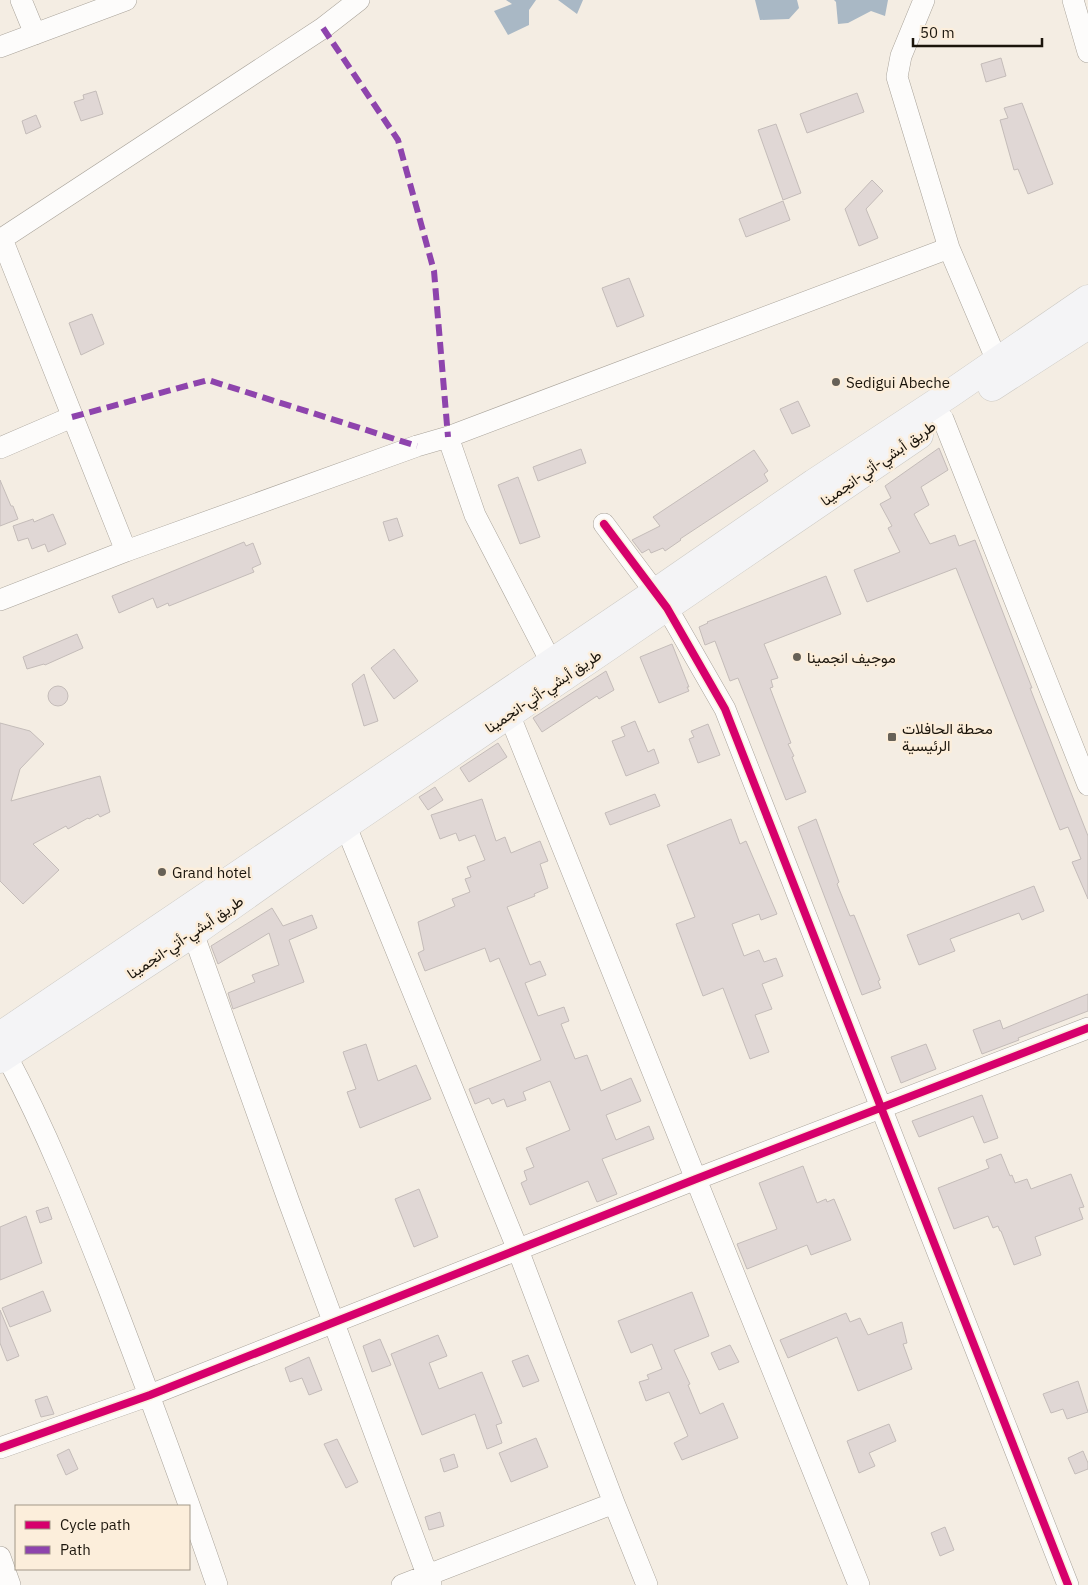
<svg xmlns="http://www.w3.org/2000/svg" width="1088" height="1585" viewBox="0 0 1088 1585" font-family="'IBM Plex Sans',Vazirmatn,sans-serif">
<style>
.water{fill:#a9b8c5}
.building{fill:#e0d7d5;stroke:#c4bcb9}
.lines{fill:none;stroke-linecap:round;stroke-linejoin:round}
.minor-casing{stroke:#a9a39a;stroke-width:22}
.trunk-casing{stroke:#cdcac4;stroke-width:29}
.minor{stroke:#fdfcfb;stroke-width:21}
.trunk{stroke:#f4f4f6;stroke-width:28}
.quiet{stroke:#8e44ad;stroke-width:6;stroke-dasharray:12 6;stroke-linecap:butt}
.cycleway-casing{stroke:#fceedb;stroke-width:11}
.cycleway{stroke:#d6006c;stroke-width:8}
.poi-dot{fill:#676157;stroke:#fceedb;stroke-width:2}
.labels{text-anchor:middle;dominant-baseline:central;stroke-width:5;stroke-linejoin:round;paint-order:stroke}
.poi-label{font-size:15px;fill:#1b150c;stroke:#fceedb;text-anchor:start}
.street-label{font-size:15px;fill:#1b150c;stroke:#fceedb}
</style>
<rect width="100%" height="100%" fill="#f4ede3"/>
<path class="water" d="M 506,0 L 536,0 L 529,10 L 529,25 L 508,35 L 494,11 L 512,4 Z
M 558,0 L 583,0 L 577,14 Z
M 755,0 L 797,0 L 799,8 L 789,19 L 760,20 Z
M 834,0 L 888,0 L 885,16 L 871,11 L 848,23 L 838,24 L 836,2 Z"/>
<path class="building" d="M 1001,58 L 1006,76 L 986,82 L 981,64 Z
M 96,91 L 103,114 L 81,121 L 74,102 L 84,99 L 83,95 Z
M 857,93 L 864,112 L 807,133 L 800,114 Z
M 1022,103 L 1053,184 L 1028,194 L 1018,169 L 1014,170 L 1000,120 L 1008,118 L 1004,108 Z
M 36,115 L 41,127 L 26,134 L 22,121 Z
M 776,124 L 801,193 L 783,200 L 758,130 Z
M 872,180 L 883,191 L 866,209 L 878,238 L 859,246 L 845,209 Z
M 783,201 L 790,220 L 746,237 L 739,219 Z
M 629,278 L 644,316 L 617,327 L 602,288 Z
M 92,314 L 104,344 L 81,355 L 69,323 Z
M 798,401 L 810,426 L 792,434 L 780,409 Z
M 939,448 L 948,470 L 921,487 L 929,505 L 914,514 L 930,544 L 955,535 L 959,546 L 975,540 L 1032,688 L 1030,688 L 1088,836 L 1088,899 L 1072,862 L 1081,859 L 1068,827 L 1060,830 L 956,568 L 867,602 L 854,570 L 900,552 L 888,528 L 892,526 L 880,504 L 891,498 L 885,486 Z
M 581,449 L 586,463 L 538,481 L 533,467 Z
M 754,450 L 768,471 L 764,474 L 768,481 L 680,539 L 681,540 L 665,551 L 663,548 L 651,553 L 649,549 L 642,553 L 632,540 L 660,526 L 653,517 Z
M 518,477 L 540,537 L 520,544 L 498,485 Z
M 0,480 L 11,506 L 13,506 L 18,519 L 0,526 Z
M 53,514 L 66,544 L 48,552 L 45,544 L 32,549 L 28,538 L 18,541 L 13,526 L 33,519 L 34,522 Z
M 397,518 L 403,536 L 389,541 L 383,522 Z
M 244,542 L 246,546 L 253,543 L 261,564 L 252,568 L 254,572 L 169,606 L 168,603 L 157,608 L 153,598 L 119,613 L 112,596 Z
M 826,576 L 841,614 L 764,644 L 778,678 L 771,680 L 773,687 L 770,688 L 791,743 L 788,744 L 794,756 L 792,757 L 806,792 L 786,800 L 738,678 L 730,681 L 715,641 L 705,645 L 699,627 L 708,623 L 707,622 Z
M 77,634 L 83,648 L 45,665 L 44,664 L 27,669 L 23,657 Z
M 672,644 L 689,687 L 687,687 L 689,691 L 659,703 L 640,657 Z
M 394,649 L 418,681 L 394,699 L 371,668 Z
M 606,671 L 614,690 L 599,699 L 597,696 L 542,732 L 533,718 Z
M 364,674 L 378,721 L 364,726 L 352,684 Z
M48 696a10 10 0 1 1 20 0a10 10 0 1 1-20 0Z
M 635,721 L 648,752 L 654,749 L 659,763 L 626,776 L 612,741 L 625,736 L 621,727 Z
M 0,723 L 30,731 L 44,744 L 20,769 L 11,801 L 100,776 L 110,812 L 100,817 L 98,814 L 89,819 L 88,818 L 68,829 L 66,826 L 33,844 L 59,870 L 23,904 L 0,881 Z
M 708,724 L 720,755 L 698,763 L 689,739 L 694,737 L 691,731 Z
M 498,743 L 507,757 L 469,782 L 460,768 Z
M 435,787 L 443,800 L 428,810 L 419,797 Z
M 655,794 L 660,806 L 610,825 L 605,813 Z
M 482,799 L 496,841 L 505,837 L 511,853 L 540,841 L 548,861 L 540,864 L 548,888 L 534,894 L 535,896 L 507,907 L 530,965 L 540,961 L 546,975 L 525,983 L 538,1016 L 564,1007 L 569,1021 L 561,1024 L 575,1059 L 587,1055 L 601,1091 L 631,1078 L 641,1101 L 606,1115 L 616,1140 L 649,1126 L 654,1139 L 602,1159 L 617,1194 L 597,1202 L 588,1181 L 530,1205 L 521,1183 L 527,1180 L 524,1171 L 534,1167 L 526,1148 L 570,1130 L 550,1081 L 523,1092 L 526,1100 L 507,1107 L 504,1099 L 492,1104 L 489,1098 L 475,1104 L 469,1089 L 541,1060 L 499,958 L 490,962 L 485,948 L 425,971 L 418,953 L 424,950 L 418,922 L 455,906 L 452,899 L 470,892 L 465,879 L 471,877 L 467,867 L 485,860 L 475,835 L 459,841 L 456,833 L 440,839 L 431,815 Z
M 731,819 L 740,844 L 746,841 L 777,914 L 761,920 L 759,914 L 732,924 L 744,956 L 759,950 L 764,962 L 776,958 L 783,976 L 762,984 L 772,1009 L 755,1015 L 769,1052 L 750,1059 L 723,988 L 703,996 L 676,924 L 695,917 L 667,845 Z
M 816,819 L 839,882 L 837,884 L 850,916 L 854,915 L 880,980 L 878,981 L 881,988 L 862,995 L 798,827 Z
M 1034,886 L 1044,911 L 1022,920 L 1019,913 L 950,939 L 955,951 L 919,965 L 907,935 Z
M 272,908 L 283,926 L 312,915 L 317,928 L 289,940 L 304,982 L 233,1009 L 228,993 L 255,982 L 252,975 L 279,965 L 269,933 L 218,964 L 211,946 Z
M 1088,994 L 1088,1011 L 1018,1038 L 1019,1040 L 982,1054 L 973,1030 L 1000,1020 L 1003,1029 Z
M 366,1044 L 378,1081 L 416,1065 L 431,1099 L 360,1128 L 347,1092 L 356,1089 L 343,1052 Z
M 926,1044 L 936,1069 L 901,1083 L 891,1057 Z
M 982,1095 L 998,1138 L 984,1143 L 973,1116 L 919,1137 L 912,1121 Z
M 1001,1154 L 1010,1176 L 1012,1175 L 1015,1183 L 1027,1179 L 1031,1189 L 1071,1174 L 1084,1207 L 1079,1208 L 1083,1219 L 1035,1237 L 1041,1255 L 1014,1265 L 1001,1231 L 1000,1231 L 998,1226 L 993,1228 L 988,1216 L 954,1229 L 938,1188 L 989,1168 L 986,1160 Z
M 803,1166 L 817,1203 L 826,1199 L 827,1202 L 834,1199 L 851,1240 L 811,1255 L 807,1245 L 747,1269 L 737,1244 L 777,1229 L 759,1183 Z
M 419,1189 L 438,1237 L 414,1247 L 395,1199 Z
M 48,1207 L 52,1219 L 40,1223 L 36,1211 Z
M 26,1216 L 42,1263 L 0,1280 L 0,1227 Z
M 43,1291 L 51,1311 L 10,1327 L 2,1308 Z
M 692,1292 L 709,1336 L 674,1350 L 690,1384 L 688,1385 L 700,1414 L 723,1403 L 738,1438 L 682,1460 L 674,1443 L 688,1436 L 669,1392 L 646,1401 L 639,1382 L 649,1379 L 647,1375 L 662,1369 L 652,1344 L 631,1353 L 618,1321 Z
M 0,1310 L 19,1356 L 7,1361 L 0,1343 Z
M 846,1313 L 850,1322 L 860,1318 L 868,1335 L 902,1322 L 907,1343 L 903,1344 L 912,1369 L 858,1391 L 837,1337 L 788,1358 L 780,1340 Z
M 438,1335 L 447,1356 L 429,1363 L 439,1389 L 482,1372 L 502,1423 L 496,1425 L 502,1443 L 487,1449 L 475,1414 L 422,1435 L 391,1354 Z
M 380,1339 L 391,1365 L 372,1372 L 363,1346 Z
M 730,1345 L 739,1362 L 719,1370 L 711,1353 Z
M 528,1355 L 539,1381 L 523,1387 L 512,1361 Z
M 309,1357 L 322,1390 L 309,1395 L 302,1378 L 290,1382 L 285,1368 Z
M 1078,1381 L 1088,1412 L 1067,1419 L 1063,1409 L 1051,1413 L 1043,1394 Z
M 47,1396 L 54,1414 L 41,1417 L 35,1400 Z
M 889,1424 L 896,1441 L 869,1453 L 875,1466 L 859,1473 L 847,1441 Z
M 536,1438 L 548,1467 L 511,1482 L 499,1453 Z
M 337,1439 L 358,1482 L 346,1488 L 324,1444 Z
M 69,1449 L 78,1469 L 66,1475 L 57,1455 Z
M 1083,1451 L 1088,1463 L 1088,1469 L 1075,1474 L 1068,1458 Z
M 454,1454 L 458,1467 L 444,1472 L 440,1459 Z
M 440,1512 L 444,1526 L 429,1530 L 425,1517 Z
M 945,1527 L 954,1550 L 940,1556 L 931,1533 Z"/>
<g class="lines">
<g class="minor-casing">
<path id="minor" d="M 21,0 L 35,34 L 21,0
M 924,0 L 901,56 L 897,77 L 949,248 L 997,361
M 1073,0 L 1088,52
M 0,47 L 126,0
M 2,239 L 126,551
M 0,240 L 323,28 L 359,0
M 943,419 L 1088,785
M 448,437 L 475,515 L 551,662
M 0,448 L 72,417
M 604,524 L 667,608 L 725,709 L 1068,1585
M 0,600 L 126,551 L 417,446 L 448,437 L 949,248
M 509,714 L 859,1585
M 340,812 L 518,1250 L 614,1503 L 647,1585
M 193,933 L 289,1202 L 431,1585
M 6,1055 C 46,1130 77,1208 108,1287 C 146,1386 183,1485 217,1585
M 0,1448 L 150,1395 L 696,1179 L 1088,1028
M 0,1557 L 10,1585
M 402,1585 L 614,1503"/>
</g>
<g class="trunk-casing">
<path id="trunk" d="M 992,387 L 1088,325
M 0,1036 L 656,592 L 814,483 L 951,393 L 1088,299
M 0,1059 L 193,933 L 346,825 L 919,435"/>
</g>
<use href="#minor" class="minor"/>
<use href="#trunk" class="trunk"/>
<path class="quiet" d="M 323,28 L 398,140 L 434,271 L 448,437
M 72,417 L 208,380 L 417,446"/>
<g class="cycleway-casing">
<path id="cycleway" d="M 604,524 L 667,608 L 725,709 L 1068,1585
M 0,1448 L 150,1395 L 696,1179 L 1088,1028"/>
</g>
<use href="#cycleway" class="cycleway"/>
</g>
<g class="poi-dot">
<circle cx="836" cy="382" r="5"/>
<circle cx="797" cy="657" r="5"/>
<rect x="887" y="732" width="10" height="10" rx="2.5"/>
<circle cx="162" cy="872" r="5"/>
</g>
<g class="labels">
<g class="poi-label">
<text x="846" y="382">Sedigui Abeche</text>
<text x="807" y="657">موجيف انجمينا</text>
<text x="902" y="728">محطة الحافلات<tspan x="902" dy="17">الرئيسية</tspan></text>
<text x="172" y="872">Grand hotel</text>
</g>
<g class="street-label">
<text transform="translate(878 463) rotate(-35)">طريق أبشي-أتي-انجمينا</text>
<text transform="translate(543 691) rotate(-34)">طريق أبشي-أتي-انجمينا</text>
<text transform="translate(185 937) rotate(-34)">طريق أبشي-أتي-انجمينا</text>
</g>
</g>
<rect x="15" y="1505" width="175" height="65" fill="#fceedb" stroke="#a29788"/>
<rect x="25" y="1521" width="25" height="8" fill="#d6006c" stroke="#a29788"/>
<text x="60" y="1530" font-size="15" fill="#1b150c">Cycle path</text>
<rect x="25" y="1546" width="25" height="8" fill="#8e44ad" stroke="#a29788"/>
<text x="60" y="1555" font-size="15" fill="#1b150c">Path</text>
<path d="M913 38v8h129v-8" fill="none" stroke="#1b150c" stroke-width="2.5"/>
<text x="920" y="38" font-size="15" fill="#1b150c" stroke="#fceedb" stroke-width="4" paint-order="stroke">50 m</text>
</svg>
